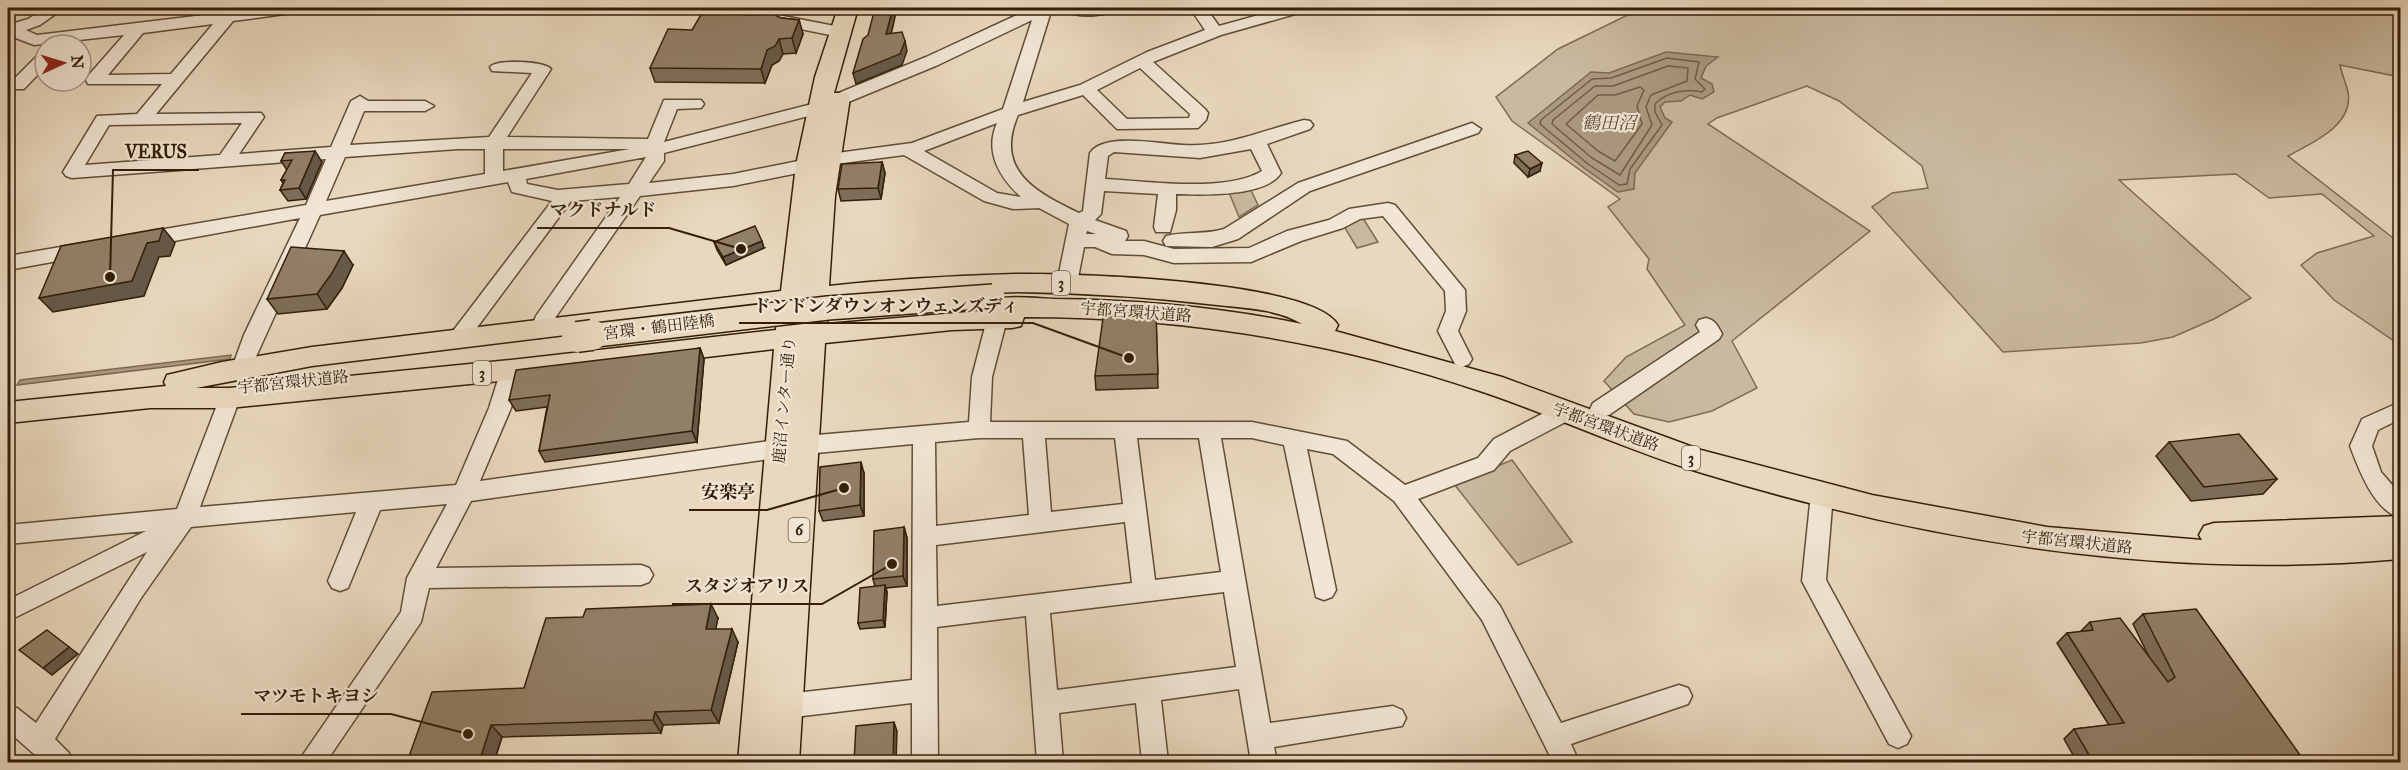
<svg xmlns="http://www.w3.org/2000/svg" width="2408" height="770" viewBox="0 0 2408 770" font-family="'IM FELL Great Primer','Noto Serif JP',serif">
<style>
.green{fill:#cab99f;stroke:#7e6c54;stroke-width:1.5}
.water{fill:#ab9980;stroke:#7b6850;stroke-width:1.5}
.lines{fill:none;stroke-linecap:round;stroke-linejoin:round}
.shore{stroke:#6f5c44;stroke-width:1.5}
.minor-casing{stroke:#604d36;stroke-width:3}
.major-casing{stroke:#331f08;stroke-width:3}
.minor{fill:#f1e6d5;fill-rule:evenodd}
.major{fill:#e9d8be;fill-rule:evenodd}
.major-bridge-far1-casing{stroke:#331f08;stroke-width:26;stroke-linecap:butt}
.major-bridge-casing{stroke:#331f08;stroke-width:33;stroke-linecap:butt}
.major-bridge-far1{stroke:#e9d8be;stroke-width:23}
.major-bridge{stroke:#e9d8be;stroke-width:30}
.wall{fill:#7e6d59;stroke:#331f08;stroke-width:1.5}
.shaded-wall{fill:#665948;stroke:#331f08;stroke-width:1.5}
.building{fill:#927f67;stroke:#331f08;stroke-width:1.5}
.labels{text-anchor:middle;dominant-baseline:central;stroke-width:4.5;stroke-linejoin:round;paint-order:stroke}
.shield{fill:#f1e6d5;stroke:#6c5b46;stroke-width:1.5}
.shield-label{font-size:15px;font-weight:bold;fill:#331f08}
.street-label{font-size:16px;fill:#331f08;stroke:#f1e6d5}
.water-label{font-size:18px;font-style:italic;fill:#5d4a32;stroke:#f1e6d5}
.leader{fill:none;stroke:#331f08;stroke-width:2}
.callout-dot{fill:#331f08;stroke:#f1e6d5;stroke-width:2}
.callout-label{font-size:18px;text-anchor:middle;font-weight:bold;fill:#331f08;stroke:#f1e6d5;stroke-width:4.5;stroke-linejoin:round;paint-order:stroke}
</style>
<rect width="100%" height="100%" fill="#e9d8be"/>
<filter id="stains"><feTurbulence type="fractalNoise" baseFrequency=".00333" numOctaves="4"/><feColorMatrix values="0 0 0 0 .2 0 0 0 0 .09 0 0 0 0 .02 0 0 0 .5 -.17"/></filter>
<radialGradient id="worn" r=".72"><stop offset=".6" stop-color="#630" stop-opacity="0"/><stop offset="1" stop-color="#630" stop-opacity=".3"/></radialGradient>
<path class="green" d="M 1642,8 L 2400,8 L 2400,77 L 2340,65 C 2342,75 2346,83 2348,92 C 2354,126 2311,143 2288,156 L 2397,241 L 2400,240 L 2400,345 L 2334,300 L 2301,265 L 2317,253 L 2374,236 L 2322,194 L 2269,198 L 2236,174 L 2119,180 L 2251,298 L 2214,319 L 2173,337 L 2141,343 L 2003,352 L 1872,207 L 1892,193 L 1928,188 L 1922,166 L 1839,101 L 1807,86 L 1717,118 L 1708,124 L 1870,231 L 1732,341 L 1757,388 L 1712,411 L 1669,422 L 1634,414 L 1604,381 L 1626,357 L 1685,325 L 1647,269 L 1649,259 L 1608,207 L 1620,199 L 1512,121 L 1496,97 L 1558,49 Z
M 1249,186 L 1258,205 L 1239,217 L 1228,190 Z
M 1361,215 L 1378,242 L 1357,248 L 1345,228 L 1346,224 Z
M 1512,460 L 1572,542 L 1518,565 L 1454,484 Z"/>
<path class="water" d="M 1666,52 L 1718,57 L 1706,66 L 1701,78 L 1712,84 L 1714,92 L 1702,99 L 1690,95 L 1681,101 L 1665,102 L 1660,107 L 1665,118 L 1672,122 L 1635,173 L 1634,189 L 1618,192 L 1584,168 L 1528,123 L 1591,72 L 1609,73 Z
M 231,355 L 230,359 L 17,385 L 20,380 Z"/>
<g class="lines">
<path class="shore" d="M 1667,58 L 1699,62 L 1695,79 L 1705,89 L 1702,92 C 1687,88 1666,92 1655,104 L 1655,112 L 1662,125 L 1630,169 L 1627,184 L 1619,185 L 1588,164 L 1540,124 L 1541,120 L 1592,79 L 1611,78 Z
M 1668,66 L 1688,68 L 1687,81 L 1651,95 L 1646,107 L 1652,125 L 1620,175 L 1592,158 L 1552,124 L 1553,120 L 1595,86 L 1613,86 Z
M 1640,87 L 1644,90 L 1637,106 L 1642,124 L 1615,161 L 1598,151 L 1566,124 L 1598,95 L 1615,95 Z"/>
<g class="minor-casing">
<path id="minor" d="M 46,8 L 64,8 L 40,25 L 26,30 L 37,35 L 262,8 L 300,8 L 292,13 L 233,21 L 156,114 L 261,113 L 264,117 L 239,154 L 331,147 L 351,101 L 360,96 L 368,101 L 425,101 L 434,106 L 425,111 L 364,111 L 350,145 L 489,137 L 532,73 L 492,71 L 490,67 C 496,59 545,61 551,69 L 507,137 L 648,139 L 664,100 L 701,100 L 704,104 L 701,108 L 677,109 L 664,142 L 812,104 L 926,57 L 1032,8 L 1052,8 L 1023,102 L 1080,85 L 1147,52 L 1205,30 L 1190,8 L 1206,8 L 1219,26 L 1284,8 L 1308,8 L 1306,11 L 1221,35 L 1153,62 L 1205,109 L 1208,113 L 1206,120 L 1198,128 L 1117,129 L 1083,95 L 1018,115 C 994,170 1035,192 1079,213 L 1083,211 L 1090,153 C 1104,132 1160,144 1183,145 C 1226,148 1263,130 1304,120 L 1310,121 L 1313,125 L 1310,129 L 1267,144 L 1281,173 C 1266,197 1202,195 1176,194 L 1176,210 L 1170,232 L 1156,232 L 1154,227 L 1158,194 L 1104,191 L 1101,214 L 1095,220 L 1126,231 L 1128,236 L 1125,241 L 1144,241 L 1174,249 L 1249,248 L 1287,231 L 1329,220 L 1349,209 L 1388,203 L 1395,205 L 1465,290 L 1466,311 L 1458,331 L 1472,359 L 1469,364 L 1462,367 L 1455,364 L 1438,331 L 1446,311 L 1445,291 L 1383,216 L 1360,219 L 1343,228 L 1301,241 L 1251,262 L 1174,263 L 1144,255 L 1112,254 L 1095,247 L 1084,247 L 1077,283 L 1074,288 L 1060,288 L 1057,283 L 1069,224 L 1039,208 L 1013,209 L 984,201 L 904,155 L 828,165 L 822,163 L 819,159 L 822,155 L 912,143 L 1003,109 L 1032,20 L 938,65 L 824,112 L 664,153 L 664,161 L 649,183 L 733,174 L 808,159 L 817,165 L 808,171 L 733,186 L 640,196 L 555,318 L 547,336 L 540,338 L 533,336 L 530,331 L 536,316 L 620,197 L 571,201 L 464,345 L 457,347 L 450,345 L 447,340 L 450,335 L 552,201 L 512,192 L 508,182 L 320,215 L 250,370 L 243,373 L 236,370 L 233,365 L 244,335 L 300,218 L 141,247 L 134,245 L 131,240 L 134,235 L 141,233 L 306,205 L 326,159 L 72,178 L 66,176 L 63,172 L 97,116 L 137,114 L 162,84 L 88,84 L 86,80 L 88,76 L 124,35 L 34,45 L 8,35 L 8,25 L 28,19 ZM 213,24 L 171,74 L 108,75 L 143,33 ZM 1140,68 L 1190,114 L 1189,118 L 1127,119 L 1097,90 ZM 242,123 L 220,155 L 85,165 L 109,125 ZM 997,123 C 984,152 1000,178 1021,197 L 997,193 L 924,151 ZM 458,149 L 485,149 L 485,174 L 326,201 L 345,157 ZM 503,149 L 630,149 L 503,171 ZM 1251,149 L 1262,171 C 1226,193 1147,181 1105,179 L 1108,156 L 1114,152 L 1200,158 ZM 646,157 L 629,184 L 558,190 L 527,184 L 526,179 ZM 1087,231 L 1096,234 L 1086,234 Z
M 713,8 L 742,8 L 840,27 L 848,32 L 840,37 L 721,13 Z
M 1072,8 L 1117,8 C 1109,16 1085,17 1074,14 Z
M 45,53 L 45,67 L 24,89 L 12,89 L 10,85 L 12,81 L 39,54 Z
M 1472,123 L 1481,129 L 1478,133 L 1310,191 L 1238,239 L 1212,247 L 1166,246 L 1163,241 L 1166,236 C 1185,231 1205,235 1224,229 L 1298,183 Z
M 84,243 L 91,245 L 94,250 L 91,255 L 8,270 L 8,256 Z
M 997,312 L 1004,314 L 1007,319 L 992,377 L 990,422 L 1252,422 L 1347,441 L 1405,485 L 1478,458 L 1494,439 L 1557,406 L 1565,404 L 1573,406 L 1576,412 L 1573,418 L 1510,451 L 1494,470 L 1418,499 L 1500,606 L 1561,723 L 1679,685 L 1688,688 L 1692,696 L 1688,704 L 1571,744 L 1579,762 L 1553,762 L 1482,620 L 1394,501 L 1333,454 L 1307,449 L 1336,590 L 1332,597 L 1324,600 L 1316,597 L 1284,445 L 1252,438 L 1221,438 L 1270,723 L 1393,706 L 1402,710 L 1406,718 L 1402,726 L 1274,747 L 1277,762 L 1251,762 L 1239,689 L 1161,700 L 1168,762 L 1142,762 L 1136,703 L 1059,713 L 1063,762 L 1037,762 L 1026,616 L 937,627 L 938,762 L 912,762 L 912,703 L 786,718 L 777,714 L 773,706 L 777,698 L 786,694 L 912,680 L 913,444 L 805,454 L 471,501 L 436,568 L 641,565 L 649,568 L 653,575 L 649,582 L 641,585 L 429,588 L 421,622 L 326,762 L 298,762 L 401,612 L 407,578 L 447,504 L 380,510 L 348,588 L 340,591 L 332,588 L 328,581 L 356,512 L 191,527 L 141,598 L 55,739 L 69,753 L 73,762 L 43,762 L 8,731 L 8,704 L 17,708 L 36,723 L 147,552 L 8,621 L 8,600 L 146,531 L 8,544 L 8,525 L 177,509 L 222,392 L 229,390 L 236,392 L 240,398 L 200,507 L 456,485 L 489,408 L 501,370 L 504,365 L 511,362 L 518,365 L 521,370 L 511,408 L 480,481 L 805,436 L 969,422 L 972,377 L 987,319 L 990,314 ZM 979,438 L 1023,438 L 1029,515 L 936,526 L 935,442 ZM 1045,438 L 1115,438 L 1123,504 L 1051,512 ZM 1137,438 L 1199,438 L 1221,572 L 1155,580 ZM 1125,522 L 1132,583 L 937,606 L 936,545 ZM 1224,592 L 1236,667 L 1057,690 L 1050,613 Z
M 1706,318 C 1715,320 1718,326 1722,334 L 1719,339 L 1609,415 L 1601,417 L 1593,415 L 1590,409 L 1593,403 L 1700,332 L 1696,325 L 1699,320 Z
M 2400,402 L 2400,419 L 2378,430 L 2372,446 L 2381,472 L 2400,494 L 2400,518 C 2374,510 2359,470 2350,446 L 2362,419 Z
M 1822,485 L 1830,488 L 1833,494 L 1826,580 L 1911,736 L 1907,744 L 1898,748 L 1889,744 L 1802,581 L 1811,494 L 1814,488 Z"/>
</g>
<g class="major-casing">
<path id="major" d="M 838,8 L 858,8 L 834,93 L 847,93 L 850,98 L 835,196 L 829,286 C 891,279 953,276 1015,274 C 1070,273 1312,280 1338,325 L 1335,331 L 1502,377 L 1701,450 L 1872,495 L 2047,527 L 2202,540 L 2199,535 L 2204,526 L 2214,523 L 2400,516 L 2400,559 C 2163,580 1929,542 1702,473 C 1627,450 1557,417 1483,392 C 1334,341 1181,317 1024,317 L 1021,326 L 1012,328 L 952,330 L 825,343 L 799,762 L 738,762 L 774,349 L 511,380 L 229,408 L 150,408 L 8,423 L 8,402 L 166,386 L 164,382 L 167,375 L 222,362 L 312,347 L 781,291 L 796,165 L 815,77 ZM 1018,292 C 1085,293 1150,297 1217,305 C 1245,308 1277,309 1302,324 C 1220,307 1139,300 1055,299 C 1032,298 1004,295 982,301 L 978,308 L 980,311 L 827,324 L 828,304 L 938,295 ZM 778,309 L 776,330 L 511,360 L 229,388 L 196,388 L 312,366 Z"/>
</g>
<use href="#minor" class="minor"/>
<use href="#major" class="major"/>
<g class="major-bridge-far1-casing">
<path id="major-bridge-far1" d="M 579,337 L 828,308 L 993,296"/>
</g>
<g class="major-bridge-casing">
<path id="major-bridge" d="M 577,337 L 592,335"/>
</g>
<use href="#major-bridge-far1" class="major-bridge-far1"/>
<use href="#major-bridge" class="major-bridge"/>
</g>
<path class="wall" d="M 747,8 L 749,14 L 799,20 L 803,34 L 796,53 L 783,54 L 779,61 L 772,65 L 765,83 L 655,82 L 650,68 Z
M 285,153 L 322,162 L 306,199 L 288,201 L 280,190 L 283,183 L 281,180 L 287,170 L 281,161 Z
M 1515,155 L 1540,171 L 1528,177 L 1514,163 Z
M 882,162 L 885,173 L 881,199 L 841,201 L 838,189 Z
M 714,242 L 764,248 L 726,265 L 717,250 Z
M 353,265 L 342,288 L 327,309 L 278,314 L 267,299 Z
M 1156,314 L 1158,388 L 1096,390 L 1095,376 Z
M 700,348 L 704,359 L 697,442 L 545,462 L 539,451 L 547,407 L 516,411 L 509,400 Z
M 2169,442 L 2277,479 L 2263,494 L 2191,501 L 2156,456 Z
M 864,473 L 864,516 L 823,521 L 819,511 Z
M 904,527 L 907,538 L 907,586 L 886,588 L 887,592 L 885,627 L 860,629 L 858,623 L 875,586 L 873,579 Z
M 2143,614 L 2305,762 L 2077,762 L 2064,739 L 2074,729 L 2109,725 L 2057,643 L 2067,633 L 2080,632 L 2090,622 L 2150,659 L 2133,624 Z
M 718,618 L 715,629 L 738,642 L 719,723 L 663,725 L 661,733 L 502,737 L 494,762 L 407,762 L 524,688 Z"/>
<path class="shaded-wall" d="M 893,8 L 897,8 L 889,44 L 886,34 Z
M 799,20 L 803,34 L 796,53 L 792,38 Z
M 779,39 L 783,54 L 779,61 L 772,65 L 765,83 L 761,69 L 767,50 Z
M 905,41 L 907,51 L 902,65 L 856,84 L 853,73 Z
M 315,151 L 322,162 L 306,199 L 299,188 Z
M 882,162 L 885,173 L 881,199 L 878,188 Z
M 1542,163 L 1540,171 L 1528,177 L 1530,169 Z
M 163,228 L 175,243 L 170,256 L 159,257 L 144,296 L 53,312 L 39,298 Z
M 762,241 L 764,248 L 726,265 L 723,257 Z
M 344,251 L 353,265 L 342,288 L 327,309 L 317,294 Z
M 8,272 L 10,275 L 8,283 Z
M 700,348 L 704,359 L 697,442 L 692,431 Z
M 861,462 L 864,473 L 864,516 L 860,505 Z
M 904,527 L 907,538 L 907,586 L 903,576 Z
M 885,585 L 887,592 L 885,627 L 883,620 Z
M 711,604 L 718,618 L 713,642 L 706,629 Z
M 732,629 L 738,642 L 719,723 L 711,710 Z
M 69,647 L 78,654 L 52,675 L 43,668 Z
M 655,712 L 663,725 L 661,733 L 653,720 Z
M 894,722 L 897,731 L 896,762 L 893,762 Z
M 491,725 L 502,737 L 494,762 L 479,762 Z"/>
<path class="building" d="M 705,8 L 747,8 L 745,15 L 773,14 L 781,18 L 799,20 L 792,38 L 779,39 L 775,46 L 767,50 L 761,69 L 650,68 L 668,29 L 692,30 Z
M 875,8 L 893,8 L 886,34 L 902,32 L 905,41 L 900,54 L 853,73 L 863,39 L 868,35 Z
M 315,151 L 299,188 L 280,190 L 285,180 L 281,180 L 292,160 L 281,161 L 285,153 Z
M 1528,151 L 1542,163 L 1530,169 L 1515,155 Z
M 882,162 L 878,188 L 838,189 L 842,164 Z
M 755,226 L 762,241 L 723,257 L 714,242 Z
M 163,228 L 159,241 L 147,243 L 132,281 L 39,298 L 61,246 Z
M 291,247 L 344,251 L 332,273 L 317,294 L 267,299 Z
M 1104,311 L 1156,314 L 1158,374 L 1095,376 Z
M 700,348 L 692,431 L 539,451 L 550,395 L 509,400 L 516,370 Z
M 2239,434 L 2277,479 L 2204,487 L 2169,442 Z
M 861,462 L 860,505 L 819,511 L 820,467 Z
M 904,527 L 903,576 L 873,579 L 874,531 Z
M 885,585 L 883,620 L 858,623 L 860,588 Z
M 711,604 L 706,629 L 732,629 L 711,710 L 655,712 L 653,720 L 491,725 L 479,762 L 407,762 L 432,692 L 524,688 L 546,618 L 583,617 L 586,609 Z
M 2196,609 L 2305,762 L 2093,762 L 2074,729 L 2124,723 L 2067,633 L 2093,630 L 2090,622 L 2120,618 L 2168,682 L 2175,677 L 2143,614 Z
M 47,630 L 69,647 L 43,668 L 19,650 Z
M 894,722 L 893,762 L 854,762 L 856,726 Z"/>
<g class="labels">
<g class="shield">
<rect x="1052" y="271" width="18" height="24" rx="4.5"/>
<rect x="473" y="361" width="18" height="24" rx="4.5"/>
<rect x="1682" y="446" width="18" height="24" rx="4.5"/>
<rect x="788.5" y="518" width="21" height="24" rx="4.5"/>
</g>
<g class="shield-label">
<text x="1061" y="283">3</text>
<text x="482" y="373">3</text>
<text x="1691" y="458">3</text>
<text x="799" y="530">6</text>
</g>
<g class="street-label">
<text transform="translate(1136 312) rotate(4)">宇都宮環状道路</text>
<text transform="translate(659 327) rotate(-7)">宮環・鶴田陸橋</text>
<text transform="translate(293 382) rotate(-6)">宇都宮環状道路</text>
<text transform="translate(784 400) rotate(-85)">鹿沼インター通り</text>
<text transform="translate(1606 427) rotate(20)">宇都宮環状道路</text>
<text transform="translate(2077 542) rotate(6)">宇都宮環状道路</text>
</g>
<g class="water-label">
<text x="1609" y="123">鶴田沼</text>
</g>
</g>
<path class="leader" d="M110 277L113 170H199M741 249L669 228H537M1129 358L1033 323H739M844 488L767 510H689M892 564L822 604H672M468 734L391 714H241"/>
<g class="callout-dot">
<circle cx="110" cy="277" r="6"/>
<circle cx="741" cy="249" r="6"/>
<circle cx="1129" cy="358" r="6"/>
<circle cx="844" cy="488" r="6"/>
<circle cx="892" cy="564" r="6"/>
<circle cx="468" cy="734" r="6"/>
</g>
<g class="callout-label">
<text x="156" y="158">VERUS</text>
<text x="603" y="216">マクドナルド</text>
<text x="886" y="312">ドンドンダウンオンウェンズディ</text>
<text x="728" y="498">安楽亭</text>
<text x="747" y="592">スタジオアリス</text>
<text x="316" y="702">マツモトキヨシ</text>
</g>
<rect width="2408" height="770" fill="none" stroke="#e9d8be" stroke-width="30"/>
<rect x="9" y="9" width="2390" height="752" fill="none" stroke="#331f08" stroke-width="3"/>
<rect x="15" y="15" width="2378" height="740" fill="none" stroke="#331f08" stroke-width="1.5"/>
<g transform="translate(63 63) rotate(86)"><circle r="28" fill="#f1e6d5" stroke="#a59683" stroke-width="1.5"/>
<path d="M0-4.5L10 22L0 15L-10 22Z" fill="#8f2418"/>
<text y="-9" font-size="16" font-weight="bold" text-anchor="middle" fill="#331f08">N</text>
</g>
<rect width="100%" height="100%" filter="url(#stains)"/>
<rect width="100%" height="100%" fill="url(#worn)"/>
</svg>
